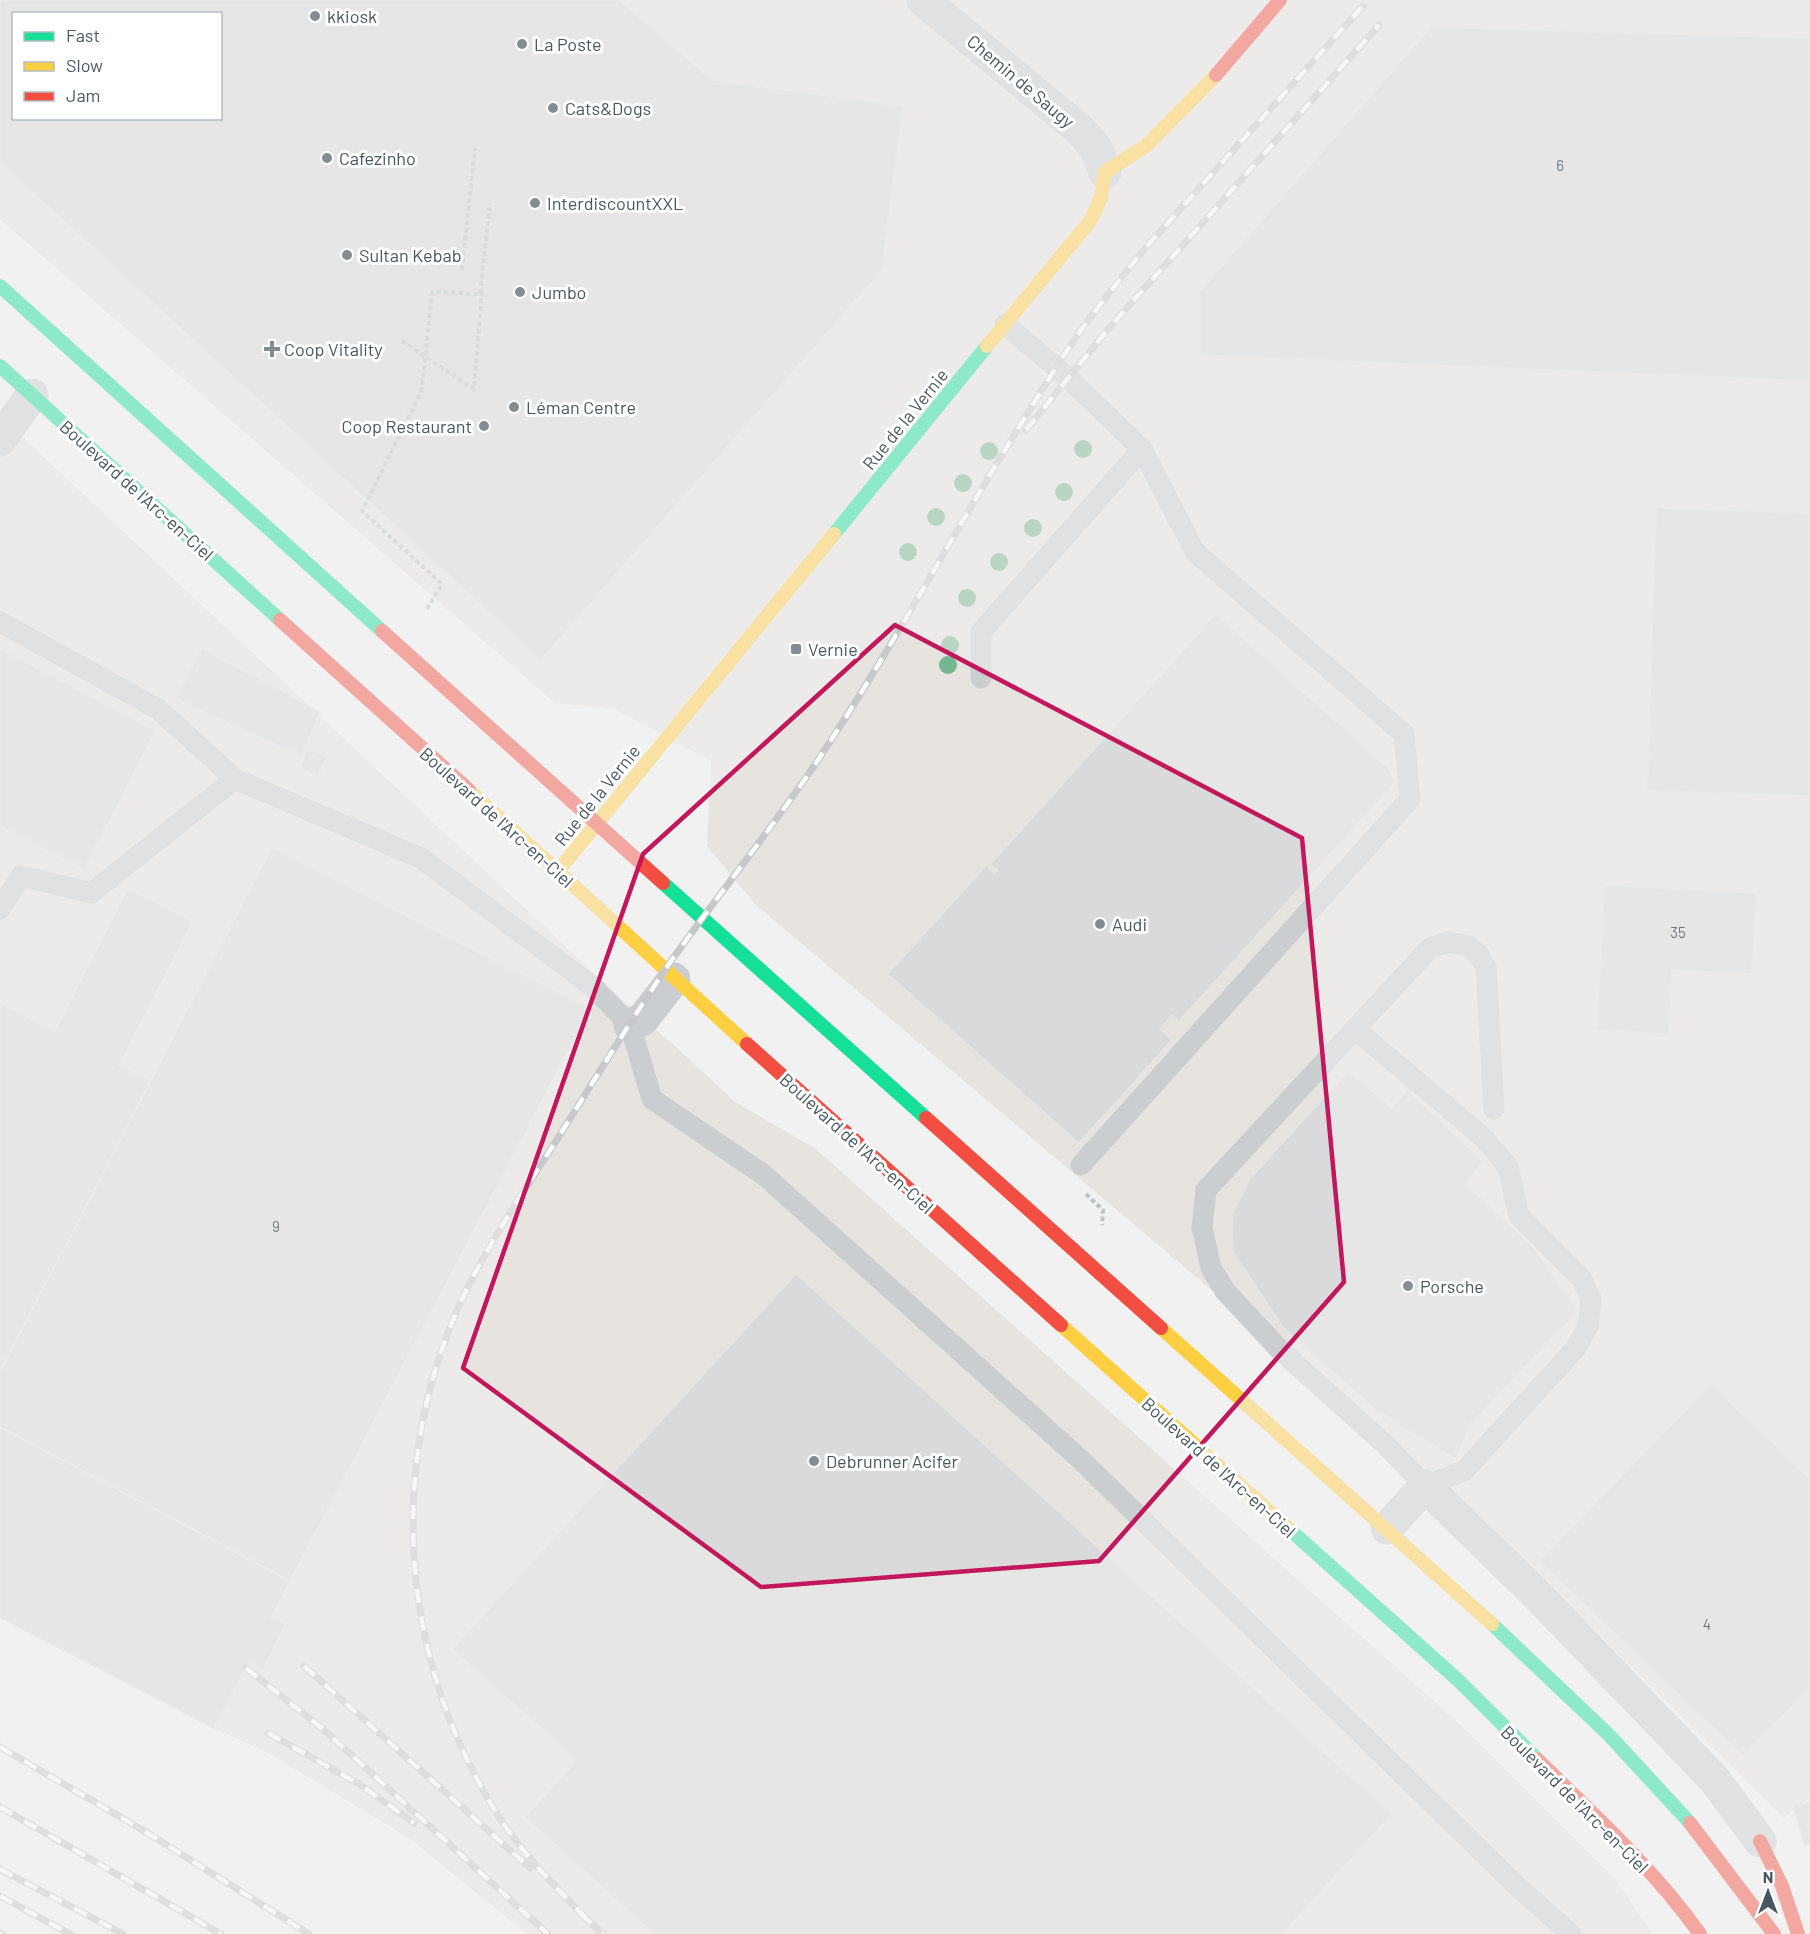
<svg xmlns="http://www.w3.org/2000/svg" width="1810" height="1934" viewBox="0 0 1810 1934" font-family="Barlow,sans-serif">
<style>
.commercial{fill:#e7e4df;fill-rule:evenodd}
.building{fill:#dadadc;stroke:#e3e3e4;stroke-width:1.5;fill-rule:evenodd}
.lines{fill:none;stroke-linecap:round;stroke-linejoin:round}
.path{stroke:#b8c6c1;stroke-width:4;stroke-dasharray:4.5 3;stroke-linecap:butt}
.lane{stroke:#cbced1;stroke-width:21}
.street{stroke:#cbced1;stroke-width:33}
.fast{stroke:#16e098;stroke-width:14}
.slow{stroke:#ffcf43;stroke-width:14}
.jam{stroke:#f24e42;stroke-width:14}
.rail-casing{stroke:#c6c8cb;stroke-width:7}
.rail{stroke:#fff;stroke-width:4.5;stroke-dasharray:14;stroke-linecap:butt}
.tree{fill:#74b68f}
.marked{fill:none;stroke:#c2185b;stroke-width:4.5;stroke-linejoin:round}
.poi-dot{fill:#828d93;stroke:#fff;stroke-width:2}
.labels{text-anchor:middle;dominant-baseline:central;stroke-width:6;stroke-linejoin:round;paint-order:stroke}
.number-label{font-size:15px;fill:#6c7880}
.poi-label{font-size:18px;fill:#465761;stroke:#fff;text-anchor:start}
.street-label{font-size:18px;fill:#465761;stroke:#fff}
</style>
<rect width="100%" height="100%" fill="#f2f1f1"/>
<path class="commercial" d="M 0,0 L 1810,0 L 1810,1797 L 1784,1818 L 1473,1511 L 756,905 L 707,846 L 711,761 L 615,709 L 555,703 L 0,219 ZM 14,14 L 220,14 L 220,118 L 14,118 Z
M 0,416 L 643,1019 L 674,1045 L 735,1102 L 816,1149 L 1464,1728 L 1614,1878 L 1653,1934 L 527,1934 L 409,1838 L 268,1753 L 214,1728 L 0,1618 Z"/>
<path class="building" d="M 0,0 L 619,0 L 712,80 L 903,106 L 882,270 L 541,660 L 0,162 ZM 14,14 L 220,14 L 220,118 L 14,118 Z
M 1431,27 L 1810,38 L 1810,381 L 1200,355 L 1200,291 Z
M 1656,508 L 1810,513 L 1810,796 L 1647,791 Z
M 1216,614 L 1389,769 L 1394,780 L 1391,787 L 1179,1021 L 1172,1015 L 1160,1029 L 1172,1040 L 1079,1143 L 888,974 L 986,866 L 994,874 L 998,870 L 991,864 Z
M 202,648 L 320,712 L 301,757 L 176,698 Z
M 0,650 L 156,730 L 84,869 L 0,826 Z
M 307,749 L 327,757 L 318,777 L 300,767 Z
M 272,847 L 590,1009 L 290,1581 L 0,1427 L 0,1372 Z
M 1604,885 L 1756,893 L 1752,974 L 1672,970 L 1669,1034 L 1597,1030 Z
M 128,888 L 193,921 L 119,1065 L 151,1080 L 0,1372 L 0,1003 L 55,1031 Z
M 1348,1071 L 1392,1108 L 1407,1090 L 1483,1161 L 1466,1184 L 1534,1248 L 1578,1311 L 1470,1425 L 1456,1459 L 1377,1411 L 1283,1327 L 1232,1250 L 1233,1214 L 1250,1179 Z
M 796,1274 L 1392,1814 L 1282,1934 L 654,1934 L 525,1817 L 577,1760 L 452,1649 Z
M 1711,1384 L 1810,1479 L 1810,1687 L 1743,1756 L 1539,1561 Z
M 0,1427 L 290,1581 L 271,1618 L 285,1624 L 263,1670 L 249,1662 L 214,1728 L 0,1618 Z
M 1810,1802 L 1810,1843 L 1804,1845 L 1793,1806 Z"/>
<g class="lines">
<path class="path" d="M 462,270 L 475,148
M 402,341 L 474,389 L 482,291
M 427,609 L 442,584 L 362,511 L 419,396 L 422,388 L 432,292 L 480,294 L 490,203
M 1086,1194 L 1103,1210 L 1102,1225"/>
<path class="lane" d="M 1005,324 L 1068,378 L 1142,449 L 1195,552 L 1404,734 L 1410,799 L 1081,1165
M 0,622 L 158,709 L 235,779 L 421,858 L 592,986 L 630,1025 L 652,1099 L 764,1175 L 1080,1459 L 1518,1887 L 1571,1934
M 981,678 L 981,632 L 1142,449
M 0,909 L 21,876 L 91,893 L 235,779
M 1355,1029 L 1484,1138 L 1508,1167 L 1519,1216 L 1582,1279 L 1591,1299 L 1588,1326 L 1576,1348 L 1464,1471 L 1425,1486 L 1388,1447 L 1280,1350 L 1225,1291 L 1211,1268 L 1202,1227 L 1206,1190 Z
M 1355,1029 L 1430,948 L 1448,942 L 1468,946 L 1479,955 L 1486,967 L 1494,1109"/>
<path class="street" d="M 923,0 L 1080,130 L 1096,148 L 1105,172
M 0,440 L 32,395
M 630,1025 L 643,1019 L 674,979
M 1387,1528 L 1425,1486 L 1535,1593 L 1714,1779 L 1760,1841"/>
<path class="fast" d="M 0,286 L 382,631
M 0,366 L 280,620
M 834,534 L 987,346
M 663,883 L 926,1118
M 1288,1528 L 1459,1681 L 1537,1759
M 1492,1624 L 1609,1735 L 1690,1823"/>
<path class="slow" d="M 987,346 L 1091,220 L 1101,197 L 1105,172 L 1146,146 L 1216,75
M 469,790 L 747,1044
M 558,871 L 834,534
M 1061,1325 L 1288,1528
M 1161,1328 L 1492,1624"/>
<path class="jam" d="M 1216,75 L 1280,0
M 280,620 L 469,790
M 382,631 L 663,883
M 747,1044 L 1061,1325
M 926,1118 L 1161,1328
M 1537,1759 C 1593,1814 1654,1869 1700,1934
M 1690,1823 L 1774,1934
M 1760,1841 L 1782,1886 L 1798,1934"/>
<g class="rail-casing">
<path id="rail" d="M 1026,430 L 1109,328 L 1379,25
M 304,1666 L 530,1868
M 246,1668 L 323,1729 L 548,1934
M 268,1733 L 359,1784 L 414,1823
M 0,1747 L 141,1829 L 309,1934
M 0,1807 L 221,1934
M 0,1869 L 123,1934
M 0,1896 L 70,1934
M 581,1914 L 603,1934
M 586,1918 C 556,1888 527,1858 503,1823 C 407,1677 386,1493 449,1330 C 474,1264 516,1204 554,1144 C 592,1084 629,1023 669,964 C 718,895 771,830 818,760 C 890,652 951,537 1019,427 C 1038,397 1056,366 1076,337 C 1099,305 1123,275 1148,245 L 1363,6
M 0,1933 L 2,1934"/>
</g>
<use href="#rail" class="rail"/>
</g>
<g class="tree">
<circle cx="1083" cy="449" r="9"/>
<circle cx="989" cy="451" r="9"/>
<circle cx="963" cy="483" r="9"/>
<circle cx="1064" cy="492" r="9"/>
<circle cx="936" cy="517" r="9"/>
<circle cx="1033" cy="528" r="9"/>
<circle cx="908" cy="552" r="9"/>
<circle cx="999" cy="562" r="9"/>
<circle cx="967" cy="598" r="9"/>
<circle cx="950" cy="645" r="9"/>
<circle cx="948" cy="665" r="9"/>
</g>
<path d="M0 0H1810V1934H0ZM 895,625 L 1302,838 L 1344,1282 L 1099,1561 L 761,1587 L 463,1368 L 643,854 Z" fill="#f2f1f1" fill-opacity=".55" fill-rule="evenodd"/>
<path class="marked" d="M 895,625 L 1302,838 L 1344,1282 L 1099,1561 L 761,1587 L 463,1368 L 643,854 Z"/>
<g class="poi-dot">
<circle cx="315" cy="16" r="6"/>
<circle cx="522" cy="44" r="6"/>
<circle cx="553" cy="108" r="6"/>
<circle cx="327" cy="158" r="6"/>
<circle cx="535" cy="203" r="6"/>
<circle cx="347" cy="255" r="6"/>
<circle cx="520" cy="292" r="6"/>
<path d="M269 340h6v6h6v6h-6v6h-6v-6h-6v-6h6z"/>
<circle cx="514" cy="407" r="6"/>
<circle cx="484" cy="426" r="6"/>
<rect x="790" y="643" width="12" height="12" rx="3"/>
<circle cx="1100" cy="924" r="6"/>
<circle cx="1408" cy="1286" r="6"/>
<circle cx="814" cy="1461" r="6"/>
</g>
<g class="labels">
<g class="number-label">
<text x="1560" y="165">6</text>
<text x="1678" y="932">35</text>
<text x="276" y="1226">9</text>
<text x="1707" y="1624">4</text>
</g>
<g class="poi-label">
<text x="327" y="16">kkiosk</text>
<text x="534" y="44">La Poste</text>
<text x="565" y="108">Cats&amp;Dogs</text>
<text x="339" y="158">Cafezinho</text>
<text x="547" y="203">InterdiscountXXL</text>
<text x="359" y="255">Sultan Kebab</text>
<text x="532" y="292">Jumbo</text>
<text x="284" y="349">Coop Vitality</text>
<text x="526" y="407">Léman Centre</text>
<text x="472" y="426" text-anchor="end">Coop Restaurant</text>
<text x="808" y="649">Vernie</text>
<text x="1112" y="924">Audi</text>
<text x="1420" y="1286">Porsche</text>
<text x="826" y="1461">Debrunner Acifer</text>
</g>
<g class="street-label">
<text transform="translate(1021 81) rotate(40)">Chemin de Saugy</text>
<text transform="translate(905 419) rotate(-51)">Rue de la Vernie</text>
<text transform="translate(137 490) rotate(42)">Boulevard de l'Arc-en-Ciel</text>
<text transform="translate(597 795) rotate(-51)">Rue de la Vernie</text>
<text transform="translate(497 817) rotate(42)">Boulevard de l'Arc-en-Ciel</text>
<text transform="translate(857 1143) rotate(42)">Boulevard de l'Arc-en-Ciel</text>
<text transform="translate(1219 1467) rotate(42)">Boulevard de l'Arc-en-Ciel</text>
<text transform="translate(1575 1799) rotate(45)">Boulevard de l'Arc-en-Ciel</text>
</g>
</g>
<rect x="12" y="12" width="210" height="108" fill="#ffffff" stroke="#b5bcc0" stroke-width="1.5"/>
<rect x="24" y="32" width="30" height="9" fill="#16e098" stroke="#b5bcc0" stroke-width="1.5"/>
<text x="66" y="42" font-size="18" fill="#465761">Fast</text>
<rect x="24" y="62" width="30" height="9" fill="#ffcf43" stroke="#b5bcc0" stroke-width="1.5"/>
<text x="66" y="72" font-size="18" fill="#465761">Slow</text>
<rect x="24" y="92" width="30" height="9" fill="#f24e42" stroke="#b5bcc0" stroke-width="1.5"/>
<text x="66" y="102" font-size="18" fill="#465761">Jam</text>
<g transform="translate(1768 1892)" stroke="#ffffff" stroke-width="4.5" paint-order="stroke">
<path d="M0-4.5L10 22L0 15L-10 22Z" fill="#465761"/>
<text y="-9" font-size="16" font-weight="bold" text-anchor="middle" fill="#465761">N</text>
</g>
</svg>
